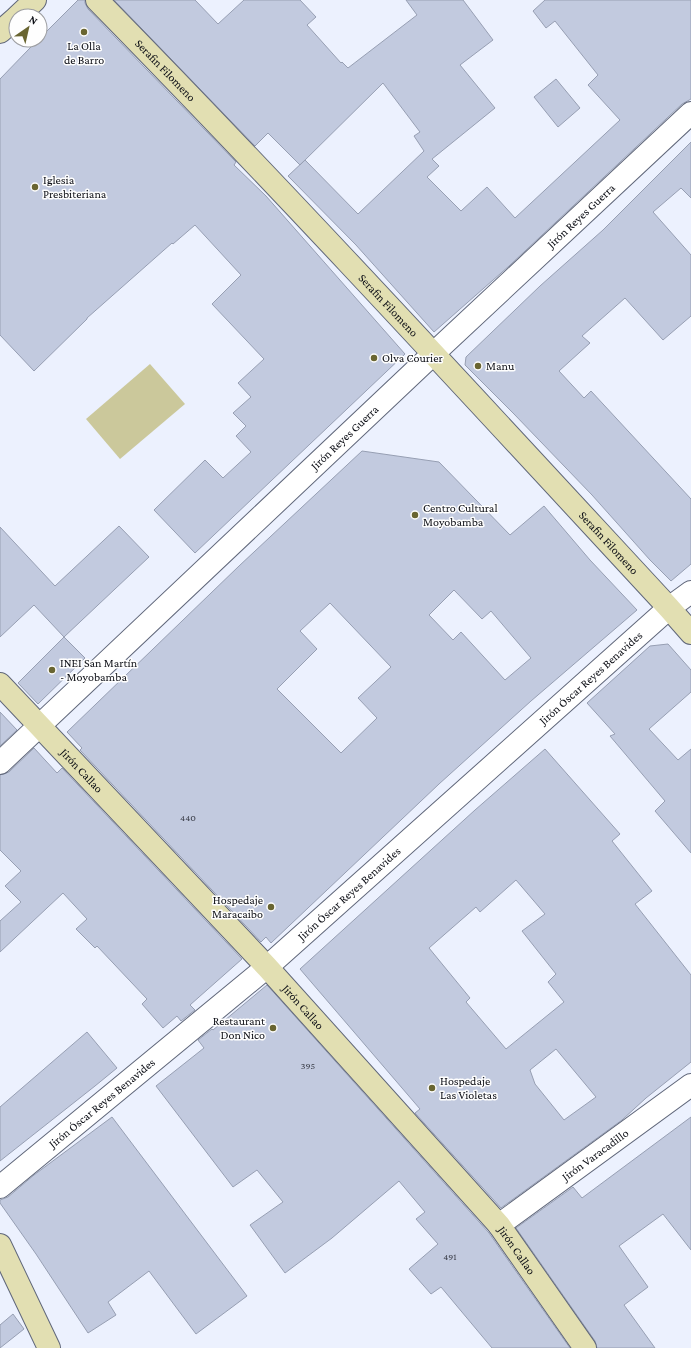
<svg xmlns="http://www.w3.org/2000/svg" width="691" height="1348" viewBox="0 0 691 1348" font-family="'Crimson Pro',serif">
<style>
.green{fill:#cbc89b}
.building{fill:#c2cadf;stroke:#979fb3;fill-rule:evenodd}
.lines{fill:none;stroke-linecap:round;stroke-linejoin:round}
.street-casing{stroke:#60677a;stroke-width:24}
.secondary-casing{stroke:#60677a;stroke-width:24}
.street{stroke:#fff;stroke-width:22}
.secondary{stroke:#e2dfb2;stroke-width:22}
.poi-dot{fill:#696531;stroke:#fefefe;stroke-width:1.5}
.labels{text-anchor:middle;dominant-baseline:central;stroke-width:3;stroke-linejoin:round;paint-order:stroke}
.number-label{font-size:10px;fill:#3a3d48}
.poi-label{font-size:12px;fill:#0c0e15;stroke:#fefefe;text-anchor:start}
.street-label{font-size:12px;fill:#0c0e15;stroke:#fefefe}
</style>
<rect width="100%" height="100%" fill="#ecf1fe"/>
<path class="green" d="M 150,364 L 185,404 L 120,459 L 86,419 Z"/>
<path class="building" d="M 78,0 L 85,0 L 85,3 L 88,9 L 236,162 L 234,165 L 266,196 L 405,354 L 195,553 L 154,510 L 205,460 L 223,478 L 251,452 L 236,436 L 246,426 L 233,413 L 251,397 L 238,383 L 264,359 L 212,304 L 241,275 L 195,225 L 173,244 L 172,243 L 87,318 L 87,319 L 34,371 L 0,335 L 0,79 L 29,49 L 38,40 L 40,40 L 40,38 Z
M 114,0 L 195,0 L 218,24 L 244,0 L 300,0 L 316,17 L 307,25 L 341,63 L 342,62 L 348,68 L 417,15 L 406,0 L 463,0 L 493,40 L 460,65 L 495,108 L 432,159 L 439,166 L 427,177 L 461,211 L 487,187 L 515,218 L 620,120 L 588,85 L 598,75 L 555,21 L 546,28 L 533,11 L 545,0 L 691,0 L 691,99 L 682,104 L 509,266 L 434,332 L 356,245 L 288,176 L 305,160 L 358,214 L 424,151 L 414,136 L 420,132 L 383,83 L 300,165 L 268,133 L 255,146 Z
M 556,79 L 580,108 L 558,127 L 534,97 Z
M 691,142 L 691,198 L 681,188 L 653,212 L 691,255 L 691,316 L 663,340 L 625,298 L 582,336 L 590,343 L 559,371 L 584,398 L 591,391 L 691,499 L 691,564 L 671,581 L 650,560 L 592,495 L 514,414 L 465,365 L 466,357 L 540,286 L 603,230 Z
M 362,451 L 439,462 L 510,535 L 544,506 L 590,560 L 637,610 L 531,701 L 439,784 L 271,943 L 266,937 L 261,942 L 80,750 L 82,748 L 67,732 L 239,566 ZM 454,590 L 482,619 L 491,611 L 531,658 L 505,680 L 461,632 L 453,640 L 429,615 ZM 330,603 L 391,667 L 358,698 L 377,718 L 341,753 L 277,689 L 317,649 L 300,631 Z
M 119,526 L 149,557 L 64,637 L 34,605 L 0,637 L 0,527 L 55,586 Z
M 64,637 L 85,658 L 38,704 L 18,683 Z
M 668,644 L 691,670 L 691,692 L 649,729 L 678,760 L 691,749 L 691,853 L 655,811 L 665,801 L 610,736 L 615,734 L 587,703 L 650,646 Z
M 0,712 L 17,730 L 0,746 Z
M 34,748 L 57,773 L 62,768 L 242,959 L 190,1005 L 195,1010 L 181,1021 L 177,1016 L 163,1028 L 142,1004 L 147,999 L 97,946 L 95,948 L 76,929 L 87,919 L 63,893 L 0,952 L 0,921 L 21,902 L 5,886 L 21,871 L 0,850 L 0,775 L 9,772 Z
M 545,749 L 620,834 L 612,841 L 652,891 L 635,904 L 691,975 L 691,1062 L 646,1098 L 622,1120 L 501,1208 L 415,1113 L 420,1109 L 300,969 L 475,810 ZM 516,880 L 545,914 L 522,931 L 556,974 L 548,982 L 564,1002 L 506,1049 L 466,1002 L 470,998 L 429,948 L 476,907 L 480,912 ZM 556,1049 L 596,1097 L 564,1120 L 535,1084 L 530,1070 Z
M 267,985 L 489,1233 L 570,1348 L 492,1348 L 441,1287 L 431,1294 L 409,1269 L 438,1244 L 416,1219 L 425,1212 L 399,1181 L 332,1238 L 285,1273 L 250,1225 L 283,1202 L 257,1170 L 233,1187 L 156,1086 L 204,1048 L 198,1040 L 212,1029 L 213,1030 Z
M 87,1032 L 117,1068 L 95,1086 L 0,1161 L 0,1107 Z
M 112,1117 L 247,1296 L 196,1334 L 149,1271 L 108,1302 L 116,1315 L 88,1333 L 36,1254 L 0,1203 L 0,1200 L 8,1197 L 34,1175 Z
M 691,1117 L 691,1250 L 663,1214 L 619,1246 L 648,1287 L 624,1305 L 655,1348 L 597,1348 L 595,1341 L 516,1228 L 573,1187 L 582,1198 Z
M 13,1314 L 24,1329 L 0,1348 L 0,1325 Z"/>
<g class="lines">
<g class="street-casing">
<g id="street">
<path id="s1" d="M 0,763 L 433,354 L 691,113"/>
<path id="s2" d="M 0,1187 L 267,967 L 669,608 L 691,592"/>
<path id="s3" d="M 499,1225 L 691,1085"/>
</g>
</g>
<g class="secondary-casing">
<g id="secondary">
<path id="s4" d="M 97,0 C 292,199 480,404 669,608 L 691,633"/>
<path d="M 18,16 L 35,0"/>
<path d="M 0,32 L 16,18"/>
<path id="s5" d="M 0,684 L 267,967 L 499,1225 L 585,1348"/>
<path d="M 0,1245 L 49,1348"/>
</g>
</g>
<use href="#street" class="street"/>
<use href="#secondary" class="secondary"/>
</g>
<g class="poi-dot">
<circle cx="84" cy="32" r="4"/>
<circle cx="35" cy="187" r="4"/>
<circle cx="374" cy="358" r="4"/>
<circle cx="478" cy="366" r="4"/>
<circle cx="415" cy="515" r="4"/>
<circle cx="52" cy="670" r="4"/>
<circle cx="271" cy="907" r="4"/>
<circle cx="273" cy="1028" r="4"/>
<circle cx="432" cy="1088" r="4"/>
</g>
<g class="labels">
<g class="number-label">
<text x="188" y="817">440</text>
<text x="308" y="1065">395</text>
<text x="450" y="1256">491</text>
</g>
<g class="poi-label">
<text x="84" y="46" text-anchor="middle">La Olla<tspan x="84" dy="14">de Barro</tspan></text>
<text x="43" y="180">Iglesia<tspan x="43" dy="14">Presbiteriana</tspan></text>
<text x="382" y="358">Olva Courier</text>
<text x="486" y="366">Manu</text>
<text x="423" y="508">Centro Cultural<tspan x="423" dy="14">Moyobamba</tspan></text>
<text x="60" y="663">INEI San Martín<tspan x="60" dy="14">- Moyobamba</tspan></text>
<text x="263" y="900" text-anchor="end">Hospedaje<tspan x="263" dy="14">Maracaibo</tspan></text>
<text x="265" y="1021" text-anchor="end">Restaurant<tspan x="265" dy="14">Don Nico</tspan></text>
<text x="440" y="1081">Hospedaje<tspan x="440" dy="14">Las Violetas</tspan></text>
</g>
<g class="street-label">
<text stroke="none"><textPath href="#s4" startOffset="98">Serafin Filomeno</textPath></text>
<text stroke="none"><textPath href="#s1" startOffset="798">Jirón Reyes Guerra</textPath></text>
<text stroke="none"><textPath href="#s4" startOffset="422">Serafin Filomeno</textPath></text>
<text stroke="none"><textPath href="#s1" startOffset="474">Jirón Reyes Guerra</textPath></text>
<text stroke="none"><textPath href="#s4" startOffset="746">Serafin Filomeno</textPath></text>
<text stroke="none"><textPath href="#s2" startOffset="780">Jirón Óscar Reyes Benavides</textPath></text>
<text stroke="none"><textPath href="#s5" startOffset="119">Jirón Callao</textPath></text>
<text stroke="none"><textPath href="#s2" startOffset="456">Jirón Óscar Reyes Benavides</textPath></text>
<text stroke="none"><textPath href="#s5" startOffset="443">Jirón Callao</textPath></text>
<text stroke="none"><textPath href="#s2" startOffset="132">Jirón Óscar Reyes Benavides</textPath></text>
<text stroke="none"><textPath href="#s3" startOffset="119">Jirón Varacadillo</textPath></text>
<text stroke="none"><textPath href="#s5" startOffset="767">Jirón Callao</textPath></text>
</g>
</g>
<g transform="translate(28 28) rotate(34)"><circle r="19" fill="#fefefe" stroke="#9d9ea1"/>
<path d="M0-3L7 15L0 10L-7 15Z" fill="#696531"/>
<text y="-6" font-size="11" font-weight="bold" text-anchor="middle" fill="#0c0e15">N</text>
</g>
</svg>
